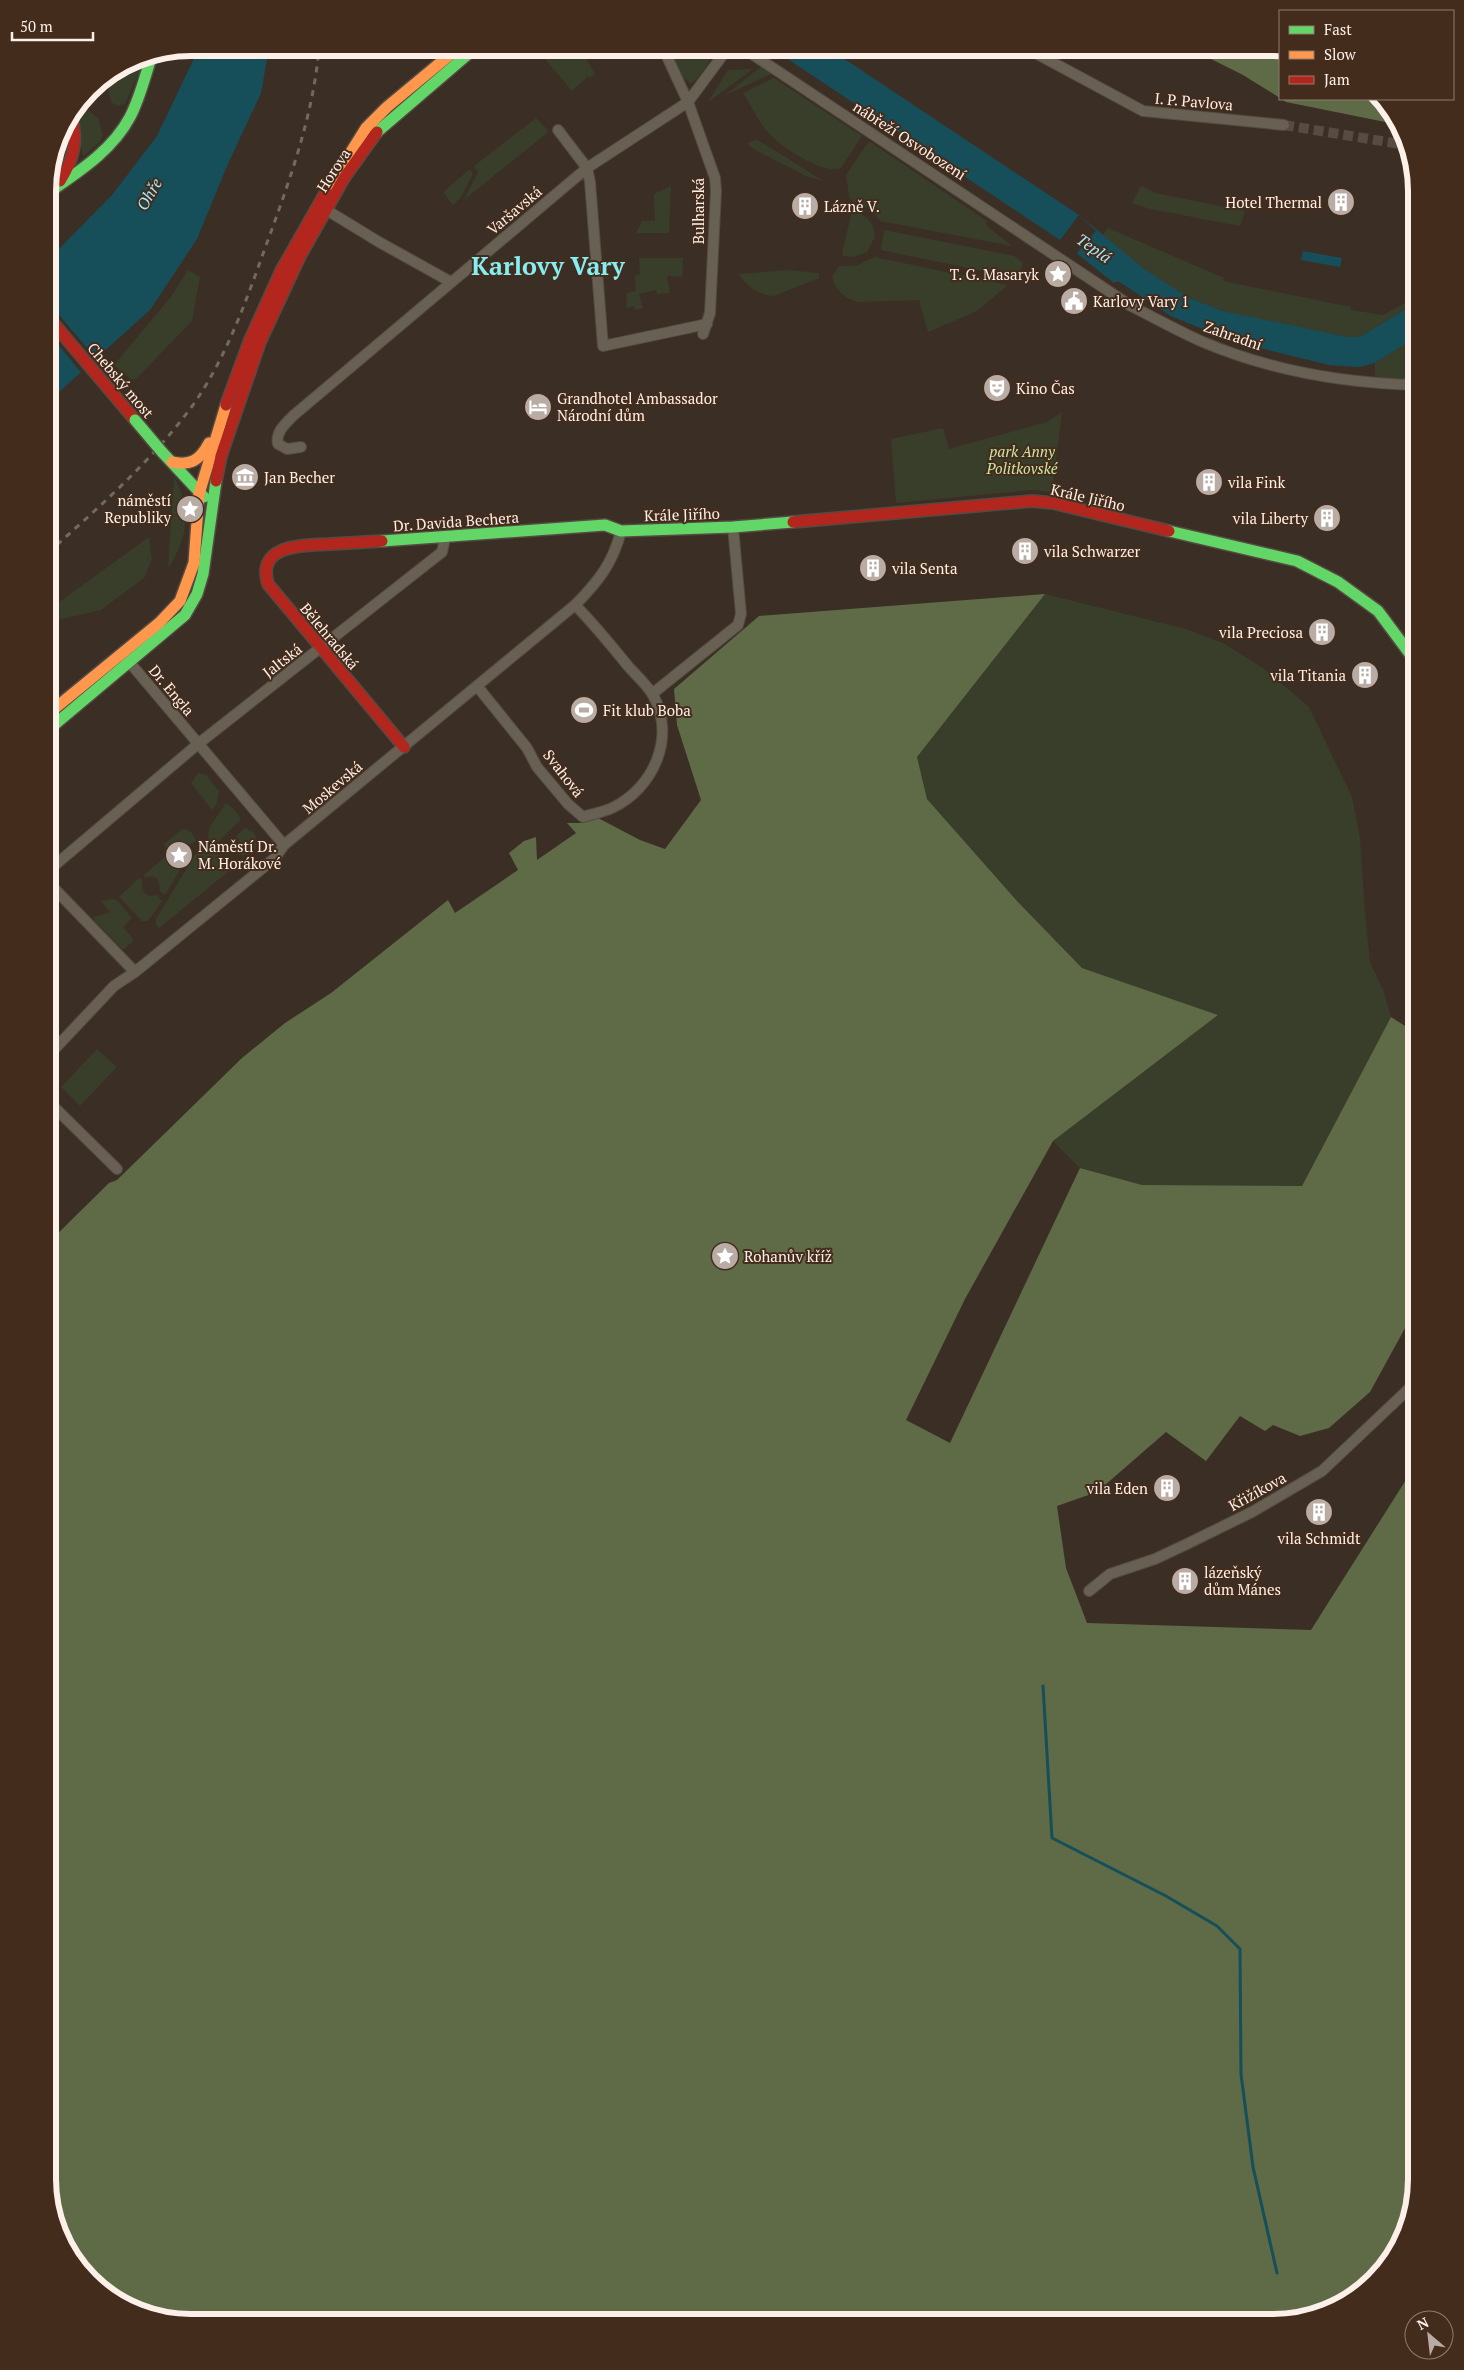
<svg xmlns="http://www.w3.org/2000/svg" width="1464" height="2370" viewBox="0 0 1464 2370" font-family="'PT Serif',serif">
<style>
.green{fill:#383e2a}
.forest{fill:#5e6b46}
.water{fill:#164f5a}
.pier{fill:#3b2e25}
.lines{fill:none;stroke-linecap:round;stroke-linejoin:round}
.stream{stroke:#164f5a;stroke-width:3}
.street-tunnel{stroke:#584b42;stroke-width:10;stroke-dasharray:10 5;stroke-linecap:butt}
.street-casing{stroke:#544a42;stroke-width:12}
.fast-casing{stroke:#544a42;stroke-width:14}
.slow-casing{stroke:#544a42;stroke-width:14}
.jam-casing{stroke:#544a42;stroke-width:14}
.street{stroke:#676053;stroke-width:10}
.fast{stroke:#63d668;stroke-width:11}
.slow{stroke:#ff974d;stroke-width:11}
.jam{stroke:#b3261e;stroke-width:11}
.rail{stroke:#716a60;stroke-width:3;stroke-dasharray:6 6;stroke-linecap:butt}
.fast-bridge-casing{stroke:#544a42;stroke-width:14;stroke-linecap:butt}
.fast-bridge{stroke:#63d668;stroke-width:11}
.labels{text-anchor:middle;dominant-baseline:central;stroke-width:4;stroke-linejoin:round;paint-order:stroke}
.street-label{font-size:15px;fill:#fdf0e8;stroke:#442c1c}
.poi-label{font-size:15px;fill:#fdf0e8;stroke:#442c1c;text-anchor:start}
.park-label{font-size:15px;font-style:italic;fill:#cae6a2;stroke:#442c1c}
.water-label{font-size:16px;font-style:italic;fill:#a2ebfd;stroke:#442c1c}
.town-label{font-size:25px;font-weight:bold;fill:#83eff4;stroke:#442c1c}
.rim{fill:none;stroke:#fdf0e8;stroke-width:6}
</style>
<rect width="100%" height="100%" fill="#3b2e25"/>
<path class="green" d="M 561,48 L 575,48 L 578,54 L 586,55 L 587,60 L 595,74 L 590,78 L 588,76 L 572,91 L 545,59 Z
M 668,48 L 713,48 C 713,59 700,78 691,84 L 686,79 L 683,80 Z
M 147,56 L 125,104 L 117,106 L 111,102 L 108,90 L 112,75 L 114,74 L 117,81 C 123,66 131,59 147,56 Z
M 762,66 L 773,73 L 725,95 Z
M 753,69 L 708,102 L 728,70 Z
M 774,78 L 862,136 L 841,168 C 824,176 776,144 766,130 C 757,119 751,105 743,93 Z
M 80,103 L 98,118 L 103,135 L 99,143 L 83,156 L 74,112 Z
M 536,118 L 547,129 L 547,133 L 464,200 L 478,172 L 474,166 Z
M 68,121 L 70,151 L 48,182 L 62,128 Z
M 755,140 C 762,141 812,174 823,181 L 806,176 L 750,147 L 748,143 Z
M 869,141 L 987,221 L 986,225 L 1012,246 L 880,221 L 871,209 L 852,201 L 849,197 L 846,175 Z
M 470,169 L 473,174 L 461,197 L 453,205 L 443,192 Z
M 671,186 L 669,233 L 636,233 L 642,221 L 655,221 L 654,194 Z
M 1141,186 L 1155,193 L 1245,211 L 1240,226 L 1150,209 L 1132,203 Z
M 852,211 C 865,213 875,223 875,237 L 867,252 L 854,257 L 843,256 L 842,253 Z
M 1108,228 L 1224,278 L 1223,281 L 1351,307 L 1351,310 L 1383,315 L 1410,300 L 1416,301 L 1416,303 L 1360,337 L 1347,337 C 1299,327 1235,319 1192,299 C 1157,283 1126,255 1096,231 L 1103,234 Z
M 884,230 L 1014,256 L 1022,262 L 1022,268 L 1016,276 L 1011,277 L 881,250 Z
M 875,257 L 1008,285 L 977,311 L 928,332 L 919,300 L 858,302 C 845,298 836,291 832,277 L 839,266 L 855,266 Z
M 639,258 L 683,258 L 682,277 L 667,276 L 670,293 L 657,294 L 656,290 L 639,294 L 643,308 L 635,310 L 634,306 L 626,308 L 627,293 L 636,291 L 635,276 L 640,274 Z
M 188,270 L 200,277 L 192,321 L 136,379 L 130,379 L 114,365 L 170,298 Z
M 787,270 L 819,273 L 819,278 L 774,296 C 759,295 746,286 739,274 Z
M 1416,337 L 1416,379 L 1375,378 L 1375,363 Z
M 1062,412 L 1052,490 L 1050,492 L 1033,490 L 896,503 L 891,439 L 943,428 L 949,449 L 1047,422 Z
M 174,477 C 192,508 188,540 168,568 Z
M 149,537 L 152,559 L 144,578 L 101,610 L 48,622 L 48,610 Z
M 1045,594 L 1186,629 L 1223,643 L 1263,668 L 1309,707 L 1352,797 L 1360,838 L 1365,913 L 1370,962 L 1384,992 L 1391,1017 L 1302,1186 L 1142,1185 L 1080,1168 L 1053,1141 L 1218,1015 L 1082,968 L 1017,901 L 927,799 L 917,757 Z
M 198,773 L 206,775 L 219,791 L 217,803 L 212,810 L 191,783 Z
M 226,803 L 233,808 L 241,819 L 218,842 L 211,844 L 208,841 L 209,828 Z
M 245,828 L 253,832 L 258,841 L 254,850 L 243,856 L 234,852 L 240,849 L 242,845 L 236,836 Z
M 182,829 C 190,829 194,834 196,841 C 189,847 173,851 165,848 L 164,844 Z
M 202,850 L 229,858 L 234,867 L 159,928 L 156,925 L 156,919 L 196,853 Z
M 183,851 L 186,852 L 188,856 L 165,895 L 160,891 L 158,879 L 152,876 L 145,878 L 144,875 L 164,858 Z
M 139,878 L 142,879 C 141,891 144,898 157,895 L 162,901 L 148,921 L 142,921 L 119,897 Z
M 112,899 L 117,900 L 132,918 L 123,927 L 134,940 L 123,950 L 94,920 L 94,917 L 110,912 L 101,901 Z
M 97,1049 L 117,1067 L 80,1106 L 61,1087 Z"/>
<path class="forest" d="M 1189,48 L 1280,48 L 1280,98 L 1243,75 Z
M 1281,99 L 1376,99 L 1400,125 L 1286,102 Z
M 1045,594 L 917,757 L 927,799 L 1017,901 L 1082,968 L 1218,1015 L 1053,1141 L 965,1299 L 906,1420 L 950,1443 L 1080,1168 L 1142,1185 L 1302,1186 L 1391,1017 L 1416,1033 L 1416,1308 L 1370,1392 L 1329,1428 L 1300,1436 L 1273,1425 L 1265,1431 L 1240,1416 L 1206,1461 L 1166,1432 L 1097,1492 L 1057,1506 L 1066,1568 L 1087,1623 L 1311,1630 L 1416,1464 L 1416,2179 L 1392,2258 L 1336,2308 L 1273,2322 L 182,2322 L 112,2298 L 62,2242 L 48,2179 L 48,1243 L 109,1183 L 117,1180 L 242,1058 L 285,1023 L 331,993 L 448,900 L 455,913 L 518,870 L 509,853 L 524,841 L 536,837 L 537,860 L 576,833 L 567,823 L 581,823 L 598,818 L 640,840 L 665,849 L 701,800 L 677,725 L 674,689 L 759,616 Z"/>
<path class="water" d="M 199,48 L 269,48 L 261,93 L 227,166 L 197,239 L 150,310 L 48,402 L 48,260 L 112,195 L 157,136 Z
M 771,48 L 828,48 L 1079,215 L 1144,269 L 1189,298 L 1223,311 L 1347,337 L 1360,337 L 1416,303 L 1416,337 L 1375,363 L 1359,367 L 1329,365 L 1232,341 L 1171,316 L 1118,281 L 1114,283 L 1060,240 Z
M 1303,251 L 1342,258 L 1340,267 L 1301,260 Z"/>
<path class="pier" d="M 1079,215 L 1096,231 L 1076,254 L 1060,240 Z
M 48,302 L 98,361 L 83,375 L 48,332 Z"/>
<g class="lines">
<path class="stream" d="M 1043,1686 L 1052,1838 L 1166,1896 L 1217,1926 L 1240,1949 L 1241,2074 L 1253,2167 L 1277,2273"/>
<path class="street-tunnel" d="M 1284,125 L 1406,145"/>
<g class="street-casing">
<path id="street" d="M 663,48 L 688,102 L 715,178 L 716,191 L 710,313 L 703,334
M 743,48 L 1131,306 C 1155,318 1178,331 1203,342 C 1269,370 1345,383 1416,385
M 1026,48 L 1143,111 L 1284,125
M 558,130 L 587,168 L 590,182 L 603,346 L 707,324
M 320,206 L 379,242 L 451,282
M 301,447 L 287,449 L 278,444 C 275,432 286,423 294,415 L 587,168 L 688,102 L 728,48
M 125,657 L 284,845
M 477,686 L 527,748 L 537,767 L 568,804 L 583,817 C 592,814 603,812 612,808 C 654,788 676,737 653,695 C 647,685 636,675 628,666 C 611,645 594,624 575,605
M 652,694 L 738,625 L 741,614 L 733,527
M 48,871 L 198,744 L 442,552 L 445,538
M 48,882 L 135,972
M 48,1056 L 114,986 L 135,972 L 275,858 L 284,845 L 575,605 C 598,582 613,563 621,531
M 48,1101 L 117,1169
M 1089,1591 L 1110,1574 L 1155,1559 L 1189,1543 L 1252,1512 L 1322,1471 L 1416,1382"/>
</g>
<g class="fast-casing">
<path id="fast" d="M 377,132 L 475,48
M 48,193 C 78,172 112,151 130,117 C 140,98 145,76 152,55
M 162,452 L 204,497
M 1169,531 L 1297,561 L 1338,582 L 1378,611 L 1416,662
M 382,541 L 605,525 L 621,531 L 733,527 L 793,522
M 48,730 L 185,615 L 197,594 L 203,574 L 216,481"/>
</g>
<g class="slow-casing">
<path id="slow" d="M 326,192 L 366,128 L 387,107 L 458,48
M 172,462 C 191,466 200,460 209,443
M 48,714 L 159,623 L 180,601 L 194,563 L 199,494 L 226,405"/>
</g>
<g class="jam-casing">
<path id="jam" d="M 60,181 C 74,159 78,141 71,116
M 48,317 L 135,420
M 226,405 L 250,340 L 281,271 L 326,192
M 216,481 L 221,456 L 260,342 L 300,256 L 344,178 L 377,132
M 793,522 L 1032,501 L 1053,503 L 1169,531
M 382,541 C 365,542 348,543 331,544 C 304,545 256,544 268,584 L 404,747"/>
</g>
<use href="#street" class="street"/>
<use href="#fast" class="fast"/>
<use href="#slow" class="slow"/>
<use href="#jam" class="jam"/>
<path class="rail" d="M 48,553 C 99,507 152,461 193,405 C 226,358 245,304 264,251 C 288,185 313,118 319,48"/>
<g class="fast-bridge-casing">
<path id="fast-bridge" d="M 135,420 L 162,452"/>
</g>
<use href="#fast-bridge" class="fast-bridge"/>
</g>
<defs>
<g id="building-disc" transform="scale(1.4375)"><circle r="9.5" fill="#b9aca4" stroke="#442c1c"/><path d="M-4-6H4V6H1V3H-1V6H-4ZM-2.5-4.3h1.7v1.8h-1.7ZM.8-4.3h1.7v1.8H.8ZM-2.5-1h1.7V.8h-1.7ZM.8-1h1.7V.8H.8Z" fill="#fff"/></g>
<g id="sight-disc" transform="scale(1.4375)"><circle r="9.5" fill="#b9aca4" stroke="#442c1c"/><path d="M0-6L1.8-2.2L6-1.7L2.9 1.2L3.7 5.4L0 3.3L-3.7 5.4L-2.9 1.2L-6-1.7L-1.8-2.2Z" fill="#fff"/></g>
<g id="civic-disc" transform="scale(1.4375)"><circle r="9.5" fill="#b9aca4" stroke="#442c1c"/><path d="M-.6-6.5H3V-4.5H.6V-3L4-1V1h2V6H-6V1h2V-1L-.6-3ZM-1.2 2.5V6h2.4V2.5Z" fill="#fff"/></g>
<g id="theatre-disc" transform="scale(1.4375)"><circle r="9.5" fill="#b9aca4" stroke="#442c1c"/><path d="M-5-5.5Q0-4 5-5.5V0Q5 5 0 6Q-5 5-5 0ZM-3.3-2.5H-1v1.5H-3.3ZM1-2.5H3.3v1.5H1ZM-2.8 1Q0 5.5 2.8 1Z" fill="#fff"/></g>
<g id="hotel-disc" transform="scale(1.4375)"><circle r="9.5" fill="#b9aca4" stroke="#442c1c"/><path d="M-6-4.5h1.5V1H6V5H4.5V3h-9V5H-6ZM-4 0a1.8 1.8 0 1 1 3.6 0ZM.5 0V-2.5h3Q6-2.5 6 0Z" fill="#fff"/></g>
<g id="museum-disc" transform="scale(1.4375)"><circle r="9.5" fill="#b9aca4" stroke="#442c1c"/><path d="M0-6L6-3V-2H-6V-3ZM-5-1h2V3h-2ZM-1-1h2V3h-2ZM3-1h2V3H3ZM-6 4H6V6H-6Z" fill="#fff"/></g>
<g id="stadium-disc" transform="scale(1.4375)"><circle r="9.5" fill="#b9aca4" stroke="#442c1c"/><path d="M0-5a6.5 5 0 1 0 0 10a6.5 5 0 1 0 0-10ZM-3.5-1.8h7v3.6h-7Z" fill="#fff"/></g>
</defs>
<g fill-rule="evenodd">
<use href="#building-disc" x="1341" y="202"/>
<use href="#building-disc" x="805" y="206"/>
<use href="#sight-disc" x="1058" y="274"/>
<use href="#civic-disc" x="1074" y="301"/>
<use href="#theatre-disc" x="997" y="388"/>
<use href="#hotel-disc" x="538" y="407"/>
<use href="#museum-disc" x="245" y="477"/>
<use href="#building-disc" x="1209" y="482"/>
<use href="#sight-disc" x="190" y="509"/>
<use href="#building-disc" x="1327" y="518"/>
<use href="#building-disc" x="1025" y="551"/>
<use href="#building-disc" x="873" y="568"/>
<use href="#building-disc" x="1322" y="632"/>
<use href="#building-disc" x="1365" y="675"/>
<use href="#stadium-disc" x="584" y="710"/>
<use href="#sight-disc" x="179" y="855"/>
<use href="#sight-disc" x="725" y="1256"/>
<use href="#building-disc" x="1167" y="1488"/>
<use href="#building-disc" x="1319" y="1512"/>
<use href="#building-disc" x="1185" y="1581"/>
</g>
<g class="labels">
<g class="street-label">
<text transform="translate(1194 101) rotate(5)">I. P. Pavlova</text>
<text transform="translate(910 140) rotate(33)">nábřeží Osvobození</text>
<text transform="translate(333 170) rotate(-57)">Horova</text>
<text transform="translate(514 210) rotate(-40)">Varšavská</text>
<text transform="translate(698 211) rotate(-90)">Bulharská</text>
<text transform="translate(1233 335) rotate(19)">Zahradní</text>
<text transform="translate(121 380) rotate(50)">Chebský most</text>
<text transform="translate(1088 497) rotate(13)">Krále Jiřího</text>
<text transform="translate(682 514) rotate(-2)">Krále Jiřího</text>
<text transform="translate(456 521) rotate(-4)">Dr. Davida Bechera</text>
<text transform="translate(330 636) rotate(50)">Bělehradská</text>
<text transform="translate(282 660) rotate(-38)">Jaltská</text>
<text transform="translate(172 690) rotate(50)">Dr. Engla</text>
<text transform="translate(564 773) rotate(52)">Svahová</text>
<text transform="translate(332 787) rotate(-40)">Moskevská</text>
<text transform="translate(1257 1491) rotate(-29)">Křižíkova</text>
</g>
<g class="poi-label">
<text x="1322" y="202" text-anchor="end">Hotel Thermal</text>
<text x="824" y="206">Lázně V.</text>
<text x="1039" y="274" text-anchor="end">T. G. Masaryk</text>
<text x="1093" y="301">Karlovy Vary 1</text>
<text x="1016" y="388">Kino Čas</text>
<text x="557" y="398">Grandhotel Ambassador<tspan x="557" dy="17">Národní dům</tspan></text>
<text x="264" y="477">Jan Becher</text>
<text x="1228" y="482">vila Fink</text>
<text x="171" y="500" text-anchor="end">náměstí<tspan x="171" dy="17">Republiky</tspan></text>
<text x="1308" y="518" text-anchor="end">vila Liberty</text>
<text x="1044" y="551">vila Schwarzer</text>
<text x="892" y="568">vila Senta</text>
<text x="1303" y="632" text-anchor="end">vila Preciosa</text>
<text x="1346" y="675" text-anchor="end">vila Titania</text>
<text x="603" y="710">Fit klub Boba</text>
<text x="198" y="846">Náměstí Dr.<tspan x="198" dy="17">M. Horákové</tspan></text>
<text x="744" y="1256">Rohanův kříž</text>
<text x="1148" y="1488" text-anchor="end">vila Eden</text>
<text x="1319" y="1538" text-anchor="middle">vila Schmidt</text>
<text x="1204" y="1572">lázeňský<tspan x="1204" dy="17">dům Mánes</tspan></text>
</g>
<g class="park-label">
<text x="1022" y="451">park Anny<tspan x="1022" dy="17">Politkovské</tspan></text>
</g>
<g class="water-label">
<text transform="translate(149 194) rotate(-60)">Ohře</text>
<text transform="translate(1094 248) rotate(35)">Teplá</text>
</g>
<g class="town-label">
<text x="548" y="265">Karlovy Vary</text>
</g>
</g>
<path d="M0 0H1464V2370H0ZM191 56H1273A135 135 0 0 1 1408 191V2179A135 135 0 0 1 1273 2314H191A135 135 0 0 1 56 2179V191A135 135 0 0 1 191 56Z" fill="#442c1c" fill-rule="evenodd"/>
<path class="rim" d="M191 56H1273A135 135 0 0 1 1408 191V2179A135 135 0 0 1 1273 2314H191A135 135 0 0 1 56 2179V191A135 135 0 0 1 191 56Z"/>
<rect x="1279" y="10" width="175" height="90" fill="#442c1c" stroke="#8e7a6e"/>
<rect x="1289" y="26" width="25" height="8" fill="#63d668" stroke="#8e7a6e"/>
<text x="1324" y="35" font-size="15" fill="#fdf0e8">Fast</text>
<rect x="1289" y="51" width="25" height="8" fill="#ff974d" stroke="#8e7a6e"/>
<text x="1324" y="60" font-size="15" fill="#fdf0e8">Slow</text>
<rect x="1289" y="76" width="25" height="8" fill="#b3261e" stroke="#8e7a6e"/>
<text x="1324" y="85" font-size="15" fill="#fdf0e8">Jam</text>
<g transform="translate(1429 2335) rotate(332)"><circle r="24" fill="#442c1c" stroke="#8e7a6e"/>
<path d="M0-4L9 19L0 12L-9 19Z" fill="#b9aca4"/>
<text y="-8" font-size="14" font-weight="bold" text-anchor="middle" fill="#fdf0e8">N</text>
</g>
<path d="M12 32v8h81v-8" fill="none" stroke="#fdf0e8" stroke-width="2.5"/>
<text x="20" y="32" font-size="15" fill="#fdf0e8" stroke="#442c1c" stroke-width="4" paint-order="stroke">50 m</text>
</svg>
